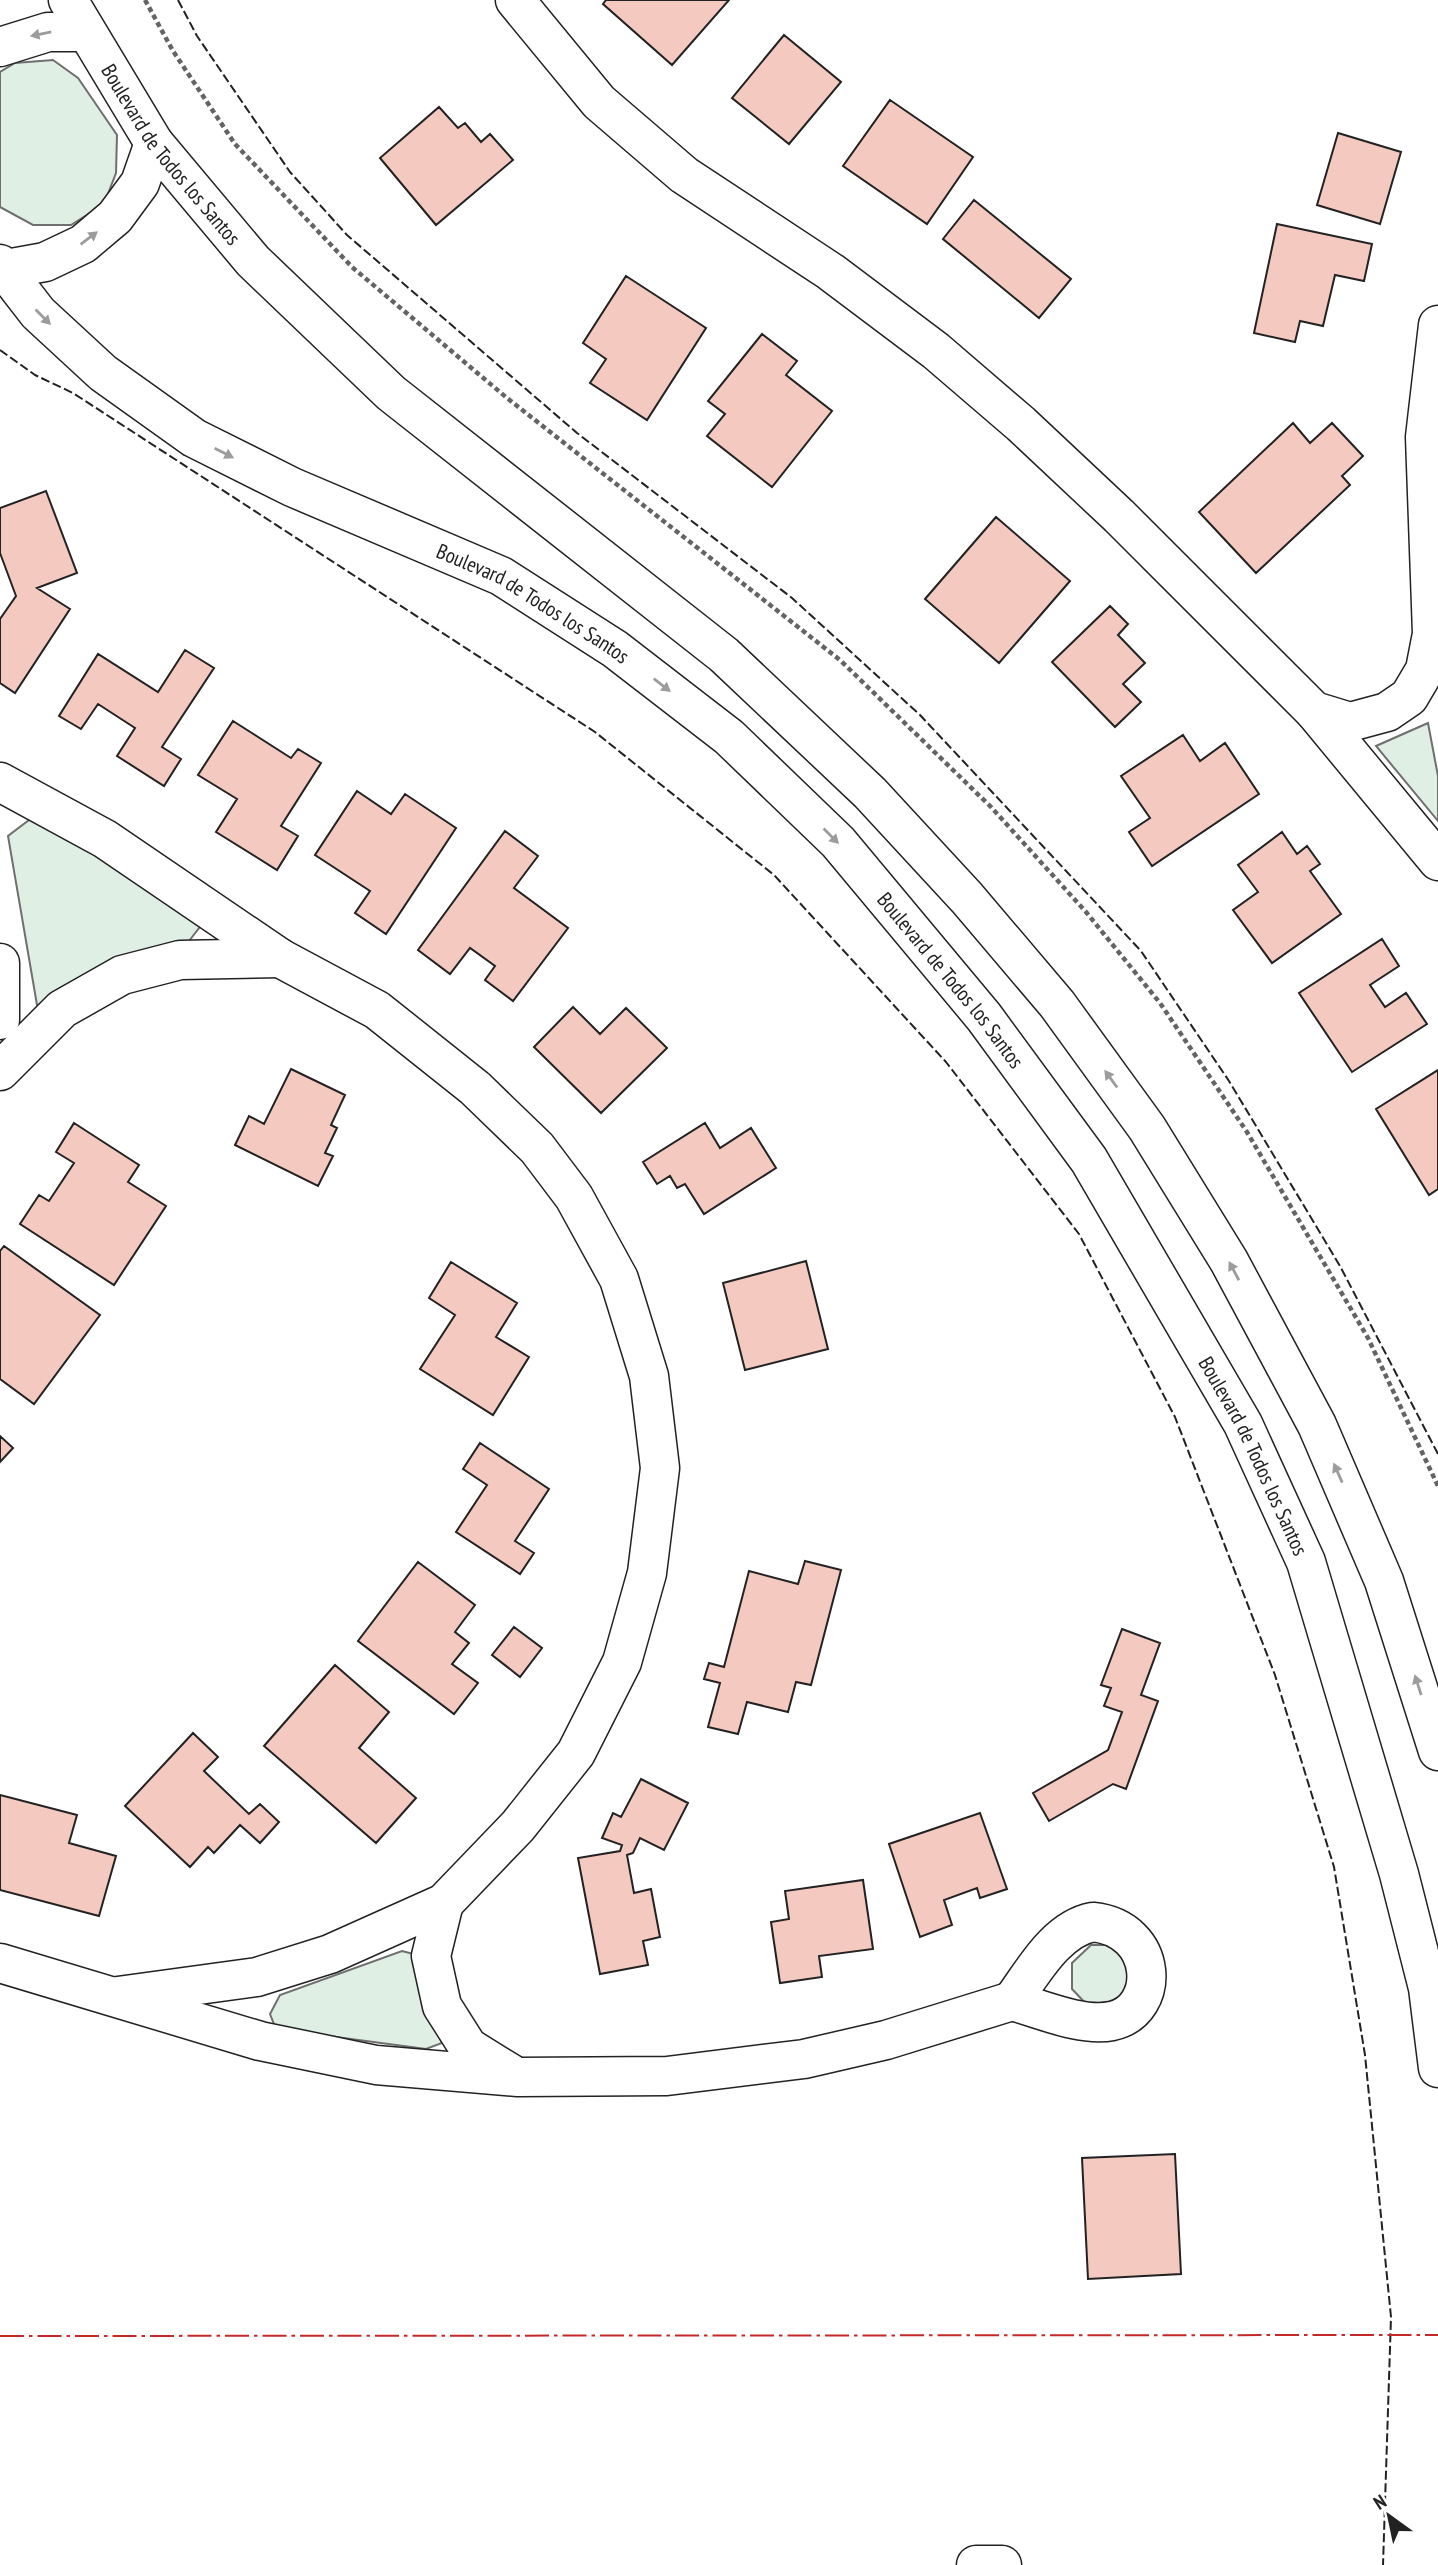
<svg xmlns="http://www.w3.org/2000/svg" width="1438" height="2565" viewBox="0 0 1438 2565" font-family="'PT Sans Narrow',sans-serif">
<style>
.green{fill:#e0efe3;stroke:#6f6f6f;stroke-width:2}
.building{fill:#f3c9c0;stroke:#222;stroke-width:2}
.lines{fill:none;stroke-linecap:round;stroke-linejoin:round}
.minor-casing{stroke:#222;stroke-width:41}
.path{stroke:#646464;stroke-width:4.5;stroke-dasharray:5 3.5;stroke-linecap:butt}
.minor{stroke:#fff;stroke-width:38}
.fence{stroke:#222;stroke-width:2;stroke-dasharray:9 3.5;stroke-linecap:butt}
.power{stroke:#c62828;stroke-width:2;stroke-dasharray:24 5 3.5 5;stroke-linecap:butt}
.oneway{fill:#9c9c9c}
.labels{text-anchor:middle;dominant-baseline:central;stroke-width:5;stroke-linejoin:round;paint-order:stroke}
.street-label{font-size:21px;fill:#222;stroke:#fff}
</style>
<rect width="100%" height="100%" fill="#fff"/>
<path class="green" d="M 53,60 L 78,78 L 117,135 L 116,173 L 104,204 L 71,225 L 33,225 L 0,207 L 0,72 L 15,63 Z
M 1428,723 L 1438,776 L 1438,821 L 1376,746 Z
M 33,817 L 206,919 L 189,941 L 53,1009 L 37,1005 L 8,836 Z
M 1091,1945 L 1117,1945 L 1135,1964 L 1116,2008 L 1090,2008 L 1072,1989 L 1072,1963 Z
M 402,1951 L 421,1956 L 424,1997 L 442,2043 L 426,2049 L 276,2029 L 270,2014 L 280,1995 Z"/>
<path class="building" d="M 606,0 L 729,0 L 672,65 L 603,4 Z
M 784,35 L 841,82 L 789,144 L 732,98 Z
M 890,100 L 973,157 L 927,224 L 843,166 Z
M 439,107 L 458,128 L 465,123 L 481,142 L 490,134 L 513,160 L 436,225 L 380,158 Z
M 1338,133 L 1401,152 L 1380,224 L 1317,205 Z
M 974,200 L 1071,279 L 1039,318 L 943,239 Z
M 1277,224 L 1372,244 L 1364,281 L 1335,275 L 1323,326 L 1300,321 L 1295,342 L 1254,333 Z
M 626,276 L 706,328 L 647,420 L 590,383 L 606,359 L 583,343 Z
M 762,334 L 797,361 L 786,375 L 832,411 L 772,487 L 707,436 L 725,414 L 708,401 Z
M 1293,423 L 1310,443 L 1332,423 L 1363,456 L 1342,476 L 1350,485 L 1256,573 L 1199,512 Z
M 46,491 L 77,573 L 37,588 L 70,609 L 15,693 L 0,683 L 0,619 L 16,596 L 0,553 L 0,508 Z
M 996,517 L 1070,581 L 999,663 L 925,599 Z
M 1110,606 L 1128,624 L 1118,635 L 1145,663 L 1123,684 L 1141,702 L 1115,727 L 1052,662 Z
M 185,650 L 214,668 L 162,747 L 181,759 L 164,786 L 117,756 L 135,728 L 98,704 L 81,729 L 59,716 L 98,654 L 158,692 Z
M 233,721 L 291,758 L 298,749 L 321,763 L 281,826 L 298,836 L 277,870 L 216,832 L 237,799 L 198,775 Z
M 1183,735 L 1200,761 L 1225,743 L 1259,794 L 1152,866 L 1129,832 L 1150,818 L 1121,776 Z
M 357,791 L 391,814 L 405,794 L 456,828 L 386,934 L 355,913 L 370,891 L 315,855 Z
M 505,831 L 538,856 L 514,888 L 568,928 L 513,1001 L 485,980 L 495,966 L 470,948 L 450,974 L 418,950 Z
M 1282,832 L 1297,854 L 1307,846 L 1320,864 L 1310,871 L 1341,914 L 1272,963 L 1233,910 L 1258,892 L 1238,865 Z
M 1382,939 L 1399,966 L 1370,985 L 1385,1007 L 1406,993 L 1427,1024 L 1352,1072 L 1299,993 Z
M 573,1007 L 600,1034 L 626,1008 L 667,1048 L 601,1113 L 534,1047 Z
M 291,1069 L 345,1095 L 331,1125 L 337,1128 L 325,1153 L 333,1156 L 318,1186 L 235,1145 L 249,1116 L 264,1124 Z
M 1438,1070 L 1438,1189 L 1429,1195 L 1376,1109 Z
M 74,1123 L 139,1165 L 128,1182 L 166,1206 L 114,1285 L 20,1224 L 39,1195 L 49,1201 L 74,1163 L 56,1152 Z
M 705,1123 L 720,1148 L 751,1128 L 776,1168 L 704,1214 L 685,1184 L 677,1188 L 670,1176 L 657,1184 L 643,1162 Z
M 4,1246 L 100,1315 L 34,1404 L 0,1379 L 0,1251 Z
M 806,1261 L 828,1349 L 745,1370 L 723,1283 Z
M 451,1262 L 517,1303 L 496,1337 L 529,1357 L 493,1415 L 420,1369 L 455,1315 L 429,1298 Z
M 0,1436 L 13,1448 L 0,1462 Z
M 480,1443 L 549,1489 L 515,1541 L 534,1553 L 520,1574 L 456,1532 L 487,1485 L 463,1469 Z
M 805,1561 L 841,1570 L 811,1685 L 796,1682 L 788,1712 L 747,1702 L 738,1734 L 708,1727 L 720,1683 L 704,1679 L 709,1663 L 724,1667 L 749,1571 L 798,1584 Z
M 418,1562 L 475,1605 L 455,1632 L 469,1643 L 452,1664 L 478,1683 L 454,1714 L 358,1641 Z
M 514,1627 L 542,1648 L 520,1677 L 492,1655 Z
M 1122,1629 L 1160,1643 L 1141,1695 L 1158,1701 L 1126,1789 L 1113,1784 L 1049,1821 L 1033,1793 L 1108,1750 L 1122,1712 L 1104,1706 L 1111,1688 L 1101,1685 Z
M 335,1665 L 389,1712 L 359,1748 L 416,1798 L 376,1843 L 264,1746 Z
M 193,1733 L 218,1757 L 204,1771 L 249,1814 L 260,1804 L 279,1822 L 260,1843 L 240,1825 L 214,1853 L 208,1847 L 190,1867 L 125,1806 Z
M 641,1779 L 688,1803 L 664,1850 L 640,1838 L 633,1853 L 627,1855 L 634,1893 L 651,1889 L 660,1937 L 643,1941 L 648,1965 L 600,1974 L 578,1858 L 620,1851 L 622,1845 L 602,1838 L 613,1813 L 621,1817 Z
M 0,1795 L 77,1815 L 69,1843 L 116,1856 L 99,1916 L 0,1890 Z
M 980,1813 L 1007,1889 L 980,1898 L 977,1888 L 944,1900 L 952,1925 L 920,1937 L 889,1844 Z
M 863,1880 L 873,1949 L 819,1956 L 822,1977 L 780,1983 L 771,1922 L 789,1919 L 785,1891 Z
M 1175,2154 L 1181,2274 L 1088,2279 L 1082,2158 Z"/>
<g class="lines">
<g class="minor-casing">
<g id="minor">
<path id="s1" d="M 68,0 L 154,143 L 253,261 L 391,393 L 724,655 L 870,793 L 967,898 L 1057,1004 L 1147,1128 L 1229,1261 L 1317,1425 L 1384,1581 L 1438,1751"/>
<path d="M 515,0 L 599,102 L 684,175 L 831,272 L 936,351 L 1021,424 L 1119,516 L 1314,711 L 1350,722 L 1387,712 L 1409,697 L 1425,670 L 1432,634 L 1425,437 L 1438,325"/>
<path d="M 0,47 L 48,32 L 85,32"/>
<path id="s2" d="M 0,264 L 38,313 L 103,373 L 194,438 L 292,487 L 501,576 L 615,649 L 729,737 L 838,842 L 984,1017 L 1089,1160 L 1243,1424 L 1306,1562 L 1399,1874 L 1428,1988 L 1438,2068"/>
<path d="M 0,270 L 45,262 L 83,244 L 115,217 L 140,183 L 154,143"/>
<path d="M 1314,711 L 1438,861"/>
<path d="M 0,782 L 105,839 L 280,958 L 377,1010 L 475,1088 L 537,1148 L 574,1197 L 619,1279 L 649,1376 L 660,1468 L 647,1573 L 622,1662 L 576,1753 L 518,1826 L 444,1903 L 330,1954 L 257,1977 L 118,1996"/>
<path d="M 0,963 L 0,1020"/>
<path d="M 0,1071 L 62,1009 L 122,975 L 180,960 L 280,958"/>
<path d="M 444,1903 L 431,1956 L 442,2006 L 468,2047 L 510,2073"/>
<path d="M 1093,1922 C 1159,1929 1162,2010 1112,2021 C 1081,2027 1041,2009 1012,2001 C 1033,1972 1056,1929 1093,1922 Z"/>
<path d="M 0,1963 L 260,2041 L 376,2065 L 518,2077 L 667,2076 L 804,2059 L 886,2040 L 1012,2001"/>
<path d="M 976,2565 L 1002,2565"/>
</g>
</g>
<path class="path" d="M 145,0 L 173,51 L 235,144 L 352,267 L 507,398 L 840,660 L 991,807 L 1086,912 L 1160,1003 L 1247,1132 L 1368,1338 L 1438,1486"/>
<use href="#minor" class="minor"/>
<path class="fence" d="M 178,0 L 197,36 L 290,172 L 347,235 L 577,433 L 792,598 L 920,715 L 1141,951 L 1229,1081 L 1340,1266 L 1438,1454
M 0,350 L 35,375 L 73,393 L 595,732 L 774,875 L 946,1062 L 1079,1234 L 1175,1417 L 1275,1675 L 1334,1867 L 1365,2055 L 1391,2317 L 1383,2565"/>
<path class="power" d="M 0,2336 L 1438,2335"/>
</g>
<defs><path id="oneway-solid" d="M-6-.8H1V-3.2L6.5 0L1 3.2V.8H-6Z" transform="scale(1.75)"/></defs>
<g class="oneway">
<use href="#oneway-solid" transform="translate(41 34) rotate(169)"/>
<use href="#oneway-solid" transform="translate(89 238) rotate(-37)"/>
<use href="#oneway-solid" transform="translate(43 317) rotate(45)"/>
<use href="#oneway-solid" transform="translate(224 453) rotate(27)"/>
<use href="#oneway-solid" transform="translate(662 685) rotate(38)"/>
<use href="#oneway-solid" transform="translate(831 836) rotate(45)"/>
<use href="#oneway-solid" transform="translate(1111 1079) rotate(-126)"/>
<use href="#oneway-solid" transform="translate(1234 1271) rotate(-118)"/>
<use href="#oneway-solid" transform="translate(1338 1473) rotate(-114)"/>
<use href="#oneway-solid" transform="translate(1418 1685) rotate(-108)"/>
</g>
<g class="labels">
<g class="street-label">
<text stroke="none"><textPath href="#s1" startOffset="186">Boulevard de Todos los Santos</textPath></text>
<text stroke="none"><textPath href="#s2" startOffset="640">Boulevard de Todos los Santos</textPath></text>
<text stroke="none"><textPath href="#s2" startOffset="1208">Boulevard de Todos los Santos</textPath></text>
<text stroke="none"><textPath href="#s2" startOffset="1774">Boulevard de Todos los Santos</textPath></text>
</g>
</g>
<g transform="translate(1389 2516) rotate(327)" stroke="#ffffff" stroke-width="5" paint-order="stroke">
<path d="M0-5L12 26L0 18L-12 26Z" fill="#222222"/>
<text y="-10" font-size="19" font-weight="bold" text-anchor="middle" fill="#222222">N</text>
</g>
</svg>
